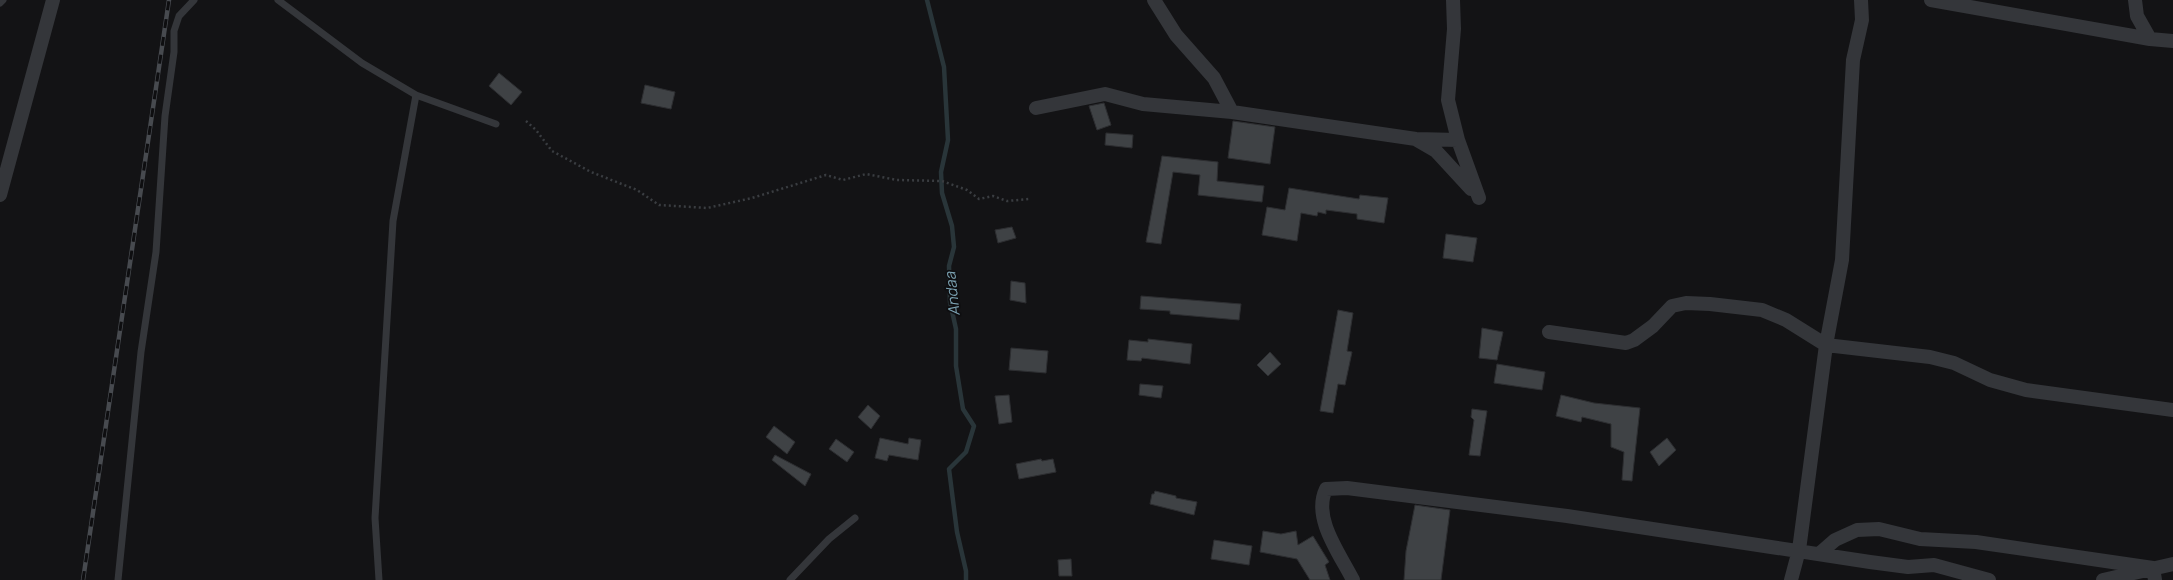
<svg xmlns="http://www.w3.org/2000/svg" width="2173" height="580" viewBox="0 0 2173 580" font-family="Manrope,sans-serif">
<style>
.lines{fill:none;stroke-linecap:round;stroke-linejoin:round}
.stream{stroke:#293539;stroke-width:4.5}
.building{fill:#3f4245;stroke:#2d2e31}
.path{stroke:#3a3d41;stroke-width:2.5;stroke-dasharray:2 3;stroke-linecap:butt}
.service{stroke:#34363a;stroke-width:7}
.minor{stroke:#34363a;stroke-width:14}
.rail-casing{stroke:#474a4f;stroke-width:4.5}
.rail{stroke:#0e0e10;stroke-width:3;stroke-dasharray:9;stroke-linecap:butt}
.labels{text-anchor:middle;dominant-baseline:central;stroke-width:3.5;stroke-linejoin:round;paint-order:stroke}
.water-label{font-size:15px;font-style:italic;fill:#7ba1b1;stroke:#0e0e10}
</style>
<rect width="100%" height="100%" fill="#131315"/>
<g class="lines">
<path class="stream" d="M 927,0 L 944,67 L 948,140 L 941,172 L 942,193 L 952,226 L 954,247 L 949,266 L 950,302 L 956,329 L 956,366 L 963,409 L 974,426 L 966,452 L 949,469 L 957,532 L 966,571 L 966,580"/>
</g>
<path class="building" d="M 499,73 L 522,92 L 511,105 L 489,86 Z
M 645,85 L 675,92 L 671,109 L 641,103 Z
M 1104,103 L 1111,125 L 1097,130 L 1089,106 Z
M 1233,121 L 1275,127 L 1270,164 L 1228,158 Z
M 1106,133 L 1133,135 L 1132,148 L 1105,145 Z
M 1162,156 L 1218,162 L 1217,181 L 1264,186 L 1262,202 L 1198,195 L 1200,175 L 1173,172 L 1161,244 L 1146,242 Z
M 1289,188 L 1359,199 L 1360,195 L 1388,198 L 1384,223 L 1357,219 L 1357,214 L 1326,210 L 1326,214 L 1318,212 L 1317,216 L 1301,213 L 1297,241 L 1262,235 L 1267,207 L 1285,210 Z
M 1012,227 L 1016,238 L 998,243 L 995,230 Z
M 1446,234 L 1477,238 L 1473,262 L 1443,258 Z
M 1011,281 L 1025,283 L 1026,303 L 1010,300 Z
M 1141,296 L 1241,304 L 1239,320 L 1170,314 L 1170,311 L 1140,309 Z
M 1338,310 L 1353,313 L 1347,351 L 1352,352 L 1345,385 L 1338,384 L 1333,413 L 1320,411 Z
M 1482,328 L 1503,332 L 1497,360 L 1479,358 Z
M 1148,339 L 1192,344 L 1190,364 L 1142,358 L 1141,361 L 1127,360 L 1129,340 L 1148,342 Z
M 1011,348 L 1048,351 L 1046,373 L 1009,370 Z
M 1270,352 L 1281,364 L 1268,376 L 1257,365 Z
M 1497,364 L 1545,372 L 1542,390 L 1494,383 Z
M 1140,384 L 1163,386 L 1161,398 L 1139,395 Z
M 1009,395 L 1012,422 L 999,424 L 995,396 Z
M 1561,395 L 1594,403 L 1640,408 L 1632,481 L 1622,480 L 1624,452 L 1611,447 L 1611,424 L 1582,417 L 1581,422 L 1556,416 Z
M 868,405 L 880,416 L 871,429 L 858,417 Z
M 1472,409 L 1487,411 L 1480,456 L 1469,455 L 1474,420 L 1471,417 Z
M 774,426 L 795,442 L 787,454 L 766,437 Z
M 880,438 L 908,444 L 909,438 L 921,440 L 918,460 L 889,455 L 887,461 L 875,458 Z
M 1667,438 L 1676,450 L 1659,466 L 1650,452 Z
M 836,439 L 854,452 L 847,462 L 829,449 Z
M 775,455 L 811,474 L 805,486 L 772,460 Z
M 1041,459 L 1042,461 L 1053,459 L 1056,472 L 1019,479 L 1016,464 Z
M 1155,491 L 1176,496 L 1176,498 L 1197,502 L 1194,515 L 1150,504 L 1152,494 L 1154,494 Z
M 1415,505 L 1450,510 L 1441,580 L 1404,580 L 1406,551 Z
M 1263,531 L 1281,534 L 1296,531 L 1298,545 L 1313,536 L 1329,562 L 1325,565 L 1330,580 L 1310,580 L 1297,559 L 1260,552 Z
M 1214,540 L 1252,546 L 1249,565 L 1211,559 Z
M 1071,559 L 1072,576 L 1059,576 L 1058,560 Z"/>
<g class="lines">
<path class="path" d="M 526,121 L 536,130 L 552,151 L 591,172 L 637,190 L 659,205 L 707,208 L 752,198 L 826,175 L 843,180 L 866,174 L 897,180 L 942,181 L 967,190 L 979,199 L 993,196 L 1007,201 L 1029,199"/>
<path class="service" d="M 278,0 L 362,63 L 416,95 L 496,124
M 0,3 L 3,0
M 118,580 L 141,352 L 156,252 L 165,116 L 174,52 L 174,31 L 179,16 L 194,0
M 379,580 L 375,518 L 393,221 L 416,95
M 790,580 L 829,539 L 855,518"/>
<path class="minor" d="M 1154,0 L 1176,35 L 1214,78 L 1232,112
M 1453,0 L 1454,29 L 1448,100 L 1458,140 L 1479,198
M 1931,0 L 2150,39 L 2173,41
M 2135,0 L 2137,16 L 2150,39
M 1036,108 L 1105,94 L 1143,104 L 1232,112 L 1416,139 L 1458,140
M 1417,140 L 1436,151 L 1471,189
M 0,195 L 53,0
M 1549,332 L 1626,343 L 1634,340 L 1653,326 L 1672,306 L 1686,303 L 1710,304 L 1762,310 L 1786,320 L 1826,345 L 1930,357 L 1954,363 L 1990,380 L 2026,390 L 2173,410
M 1819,554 L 1835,540 L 1857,530 L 1879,529 L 1920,539 L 1976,542 L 2153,568
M 2153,568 L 2155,580
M 1353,580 C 1340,554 1312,518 1326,489 L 1347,488 L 1567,516 L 1870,562 L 1908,567 L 1934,565 L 1989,580
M 1791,580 L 1799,550 L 1826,345 L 1842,260 L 1853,60 L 1862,20 L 1861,0
M 2103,580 L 2173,564"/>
<g class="rail-casing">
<path id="rail" d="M 83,580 L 169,0"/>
</g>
<use href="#rail" class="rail"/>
</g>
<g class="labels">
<g class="water-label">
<text transform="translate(952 294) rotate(-96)">Andaa</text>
</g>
</g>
</svg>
